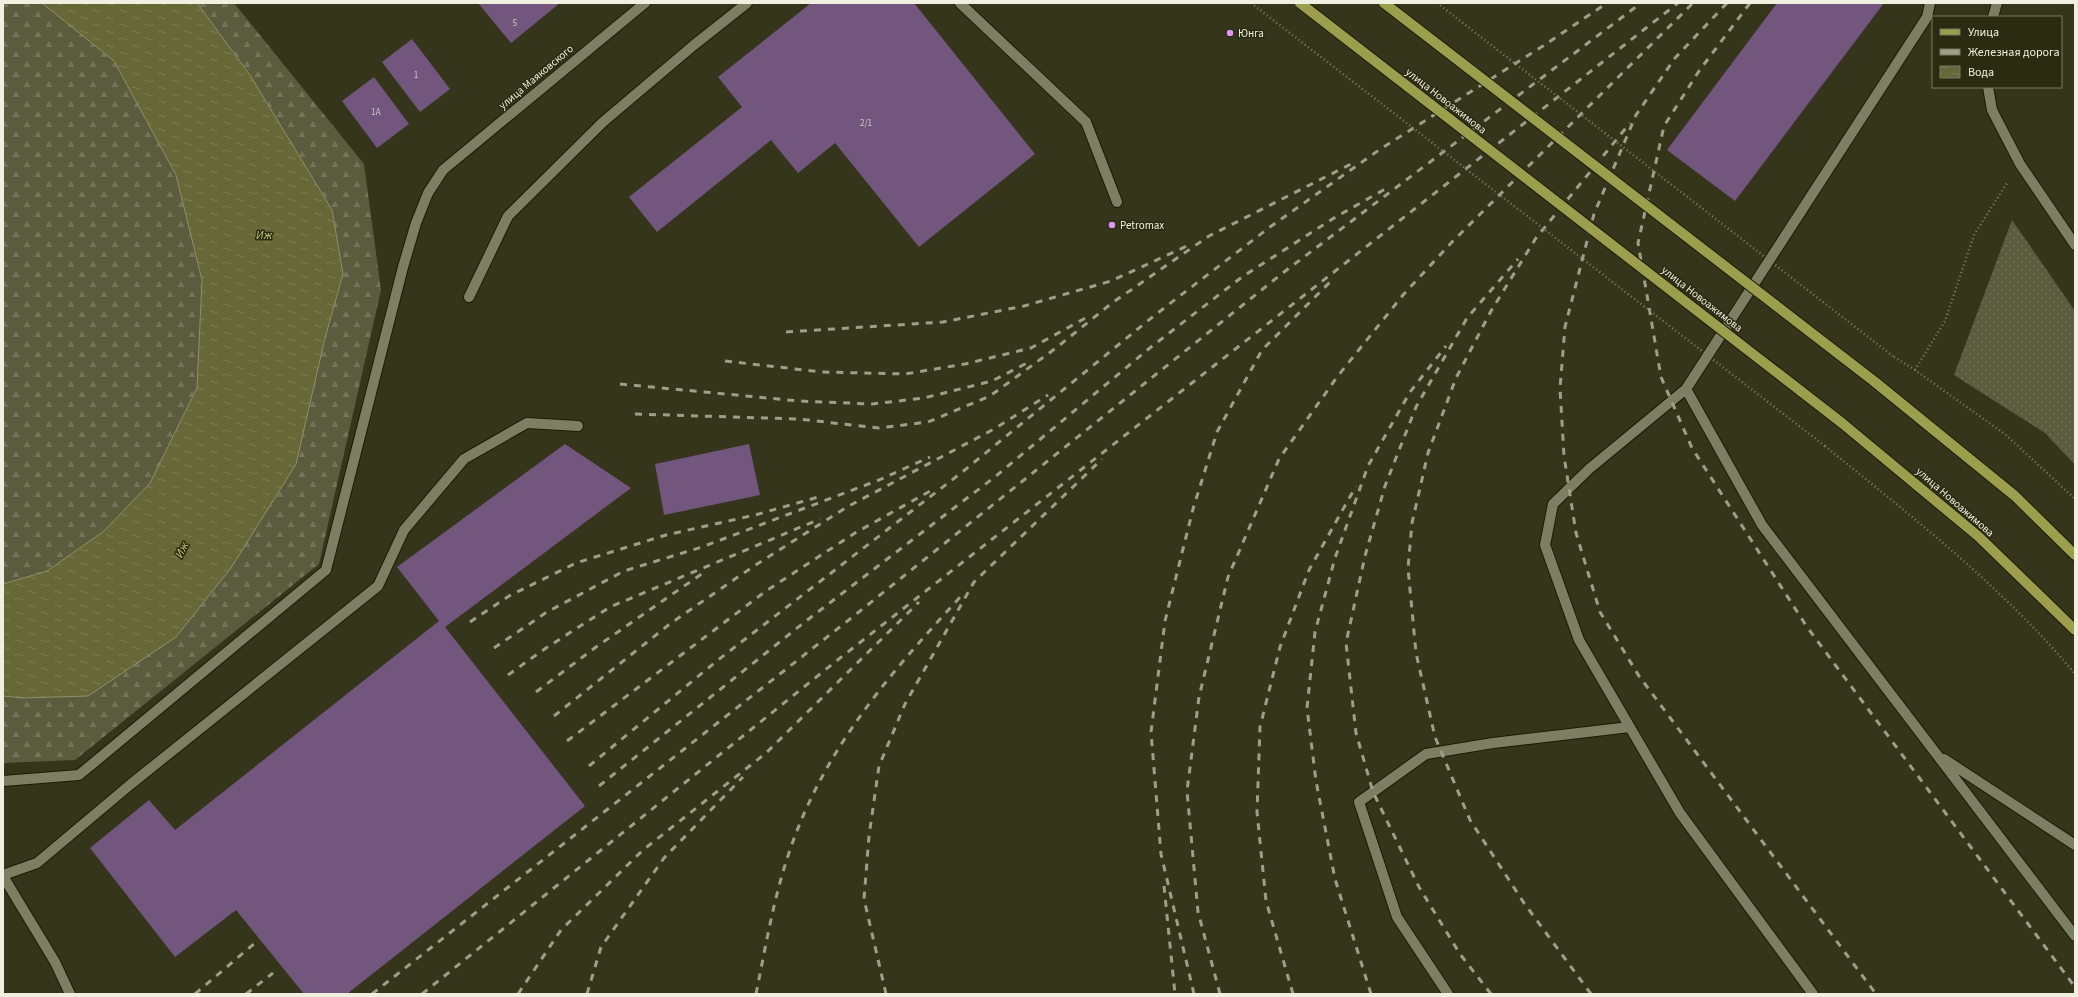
<svg xmlns="http://www.w3.org/2000/svg" width="2078" height="997" viewBox="0 0 2078 997" font-family="'Source Sans 3',sans-serif">
<style>
.grass{fill:url(#grass-dots)}
.forest{fill:url(#forest-firs)}
.water{fill:url(#water-ripples);stroke:#8f916a}
.building{fill:#72567d}
.lines{fill:none;stroke-linecap:round;stroke-linejoin:round}
.service-casing{stroke:#1c1c04;stroke-width:12}
.minor-casing{stroke:#1c1c04;stroke-width:12}
.primary-casing{stroke:#1c1c04;stroke-width:12}
.path{stroke:#7f806a;stroke-width:2.5;stroke-dasharray:1 3;stroke-linecap:butt}
.service{stroke:#7d7f62;stroke-width:10}
.minor{stroke:#7d7f62;stroke-width:10}
.primary{stroke:#9b9e4d;stroke-width:10}
.rail{stroke:#9e9f8a;stroke-width:3;stroke-dasharray:7 7;stroke-linecap:butt}
.primary-bridge-casing{stroke:#1c1c04;stroke-width:12;stroke-linecap:butt}
.path-bridge{stroke:#7f806a;stroke-width:2.5;stroke-dasharray:1 3;stroke-linecap:butt}
.primary-bridge{stroke:#9b9e4d;stroke-width:10}
.poi-dot{fill:#db99f5;stroke:#2a2b11;stroke-width:1.5}
.labels{text-anchor:middle;dominant-baseline:central;stroke-width:3;stroke-linejoin:round;paint-order:stroke}
.number-label{font-size:9px;fill:#d0cac7}
.poi-label{font-size:11px;fill:#eff0e0;stroke:#2a2b11;text-anchor:start}
.street-label{font-size:11px;fill:#eff0e0;stroke:#2a2b11}
.water-label{font-size:12px;font-style:italic;fill:#c1c477;stroke:#2a2b11}
</style>
<defs>
<pattern id="grass-dots" width="8" height="8" patternUnits="userSpaceOnUse"><rect width="8" height="8" fill="#5b5c3e"/><path d="M2 2h.1M6 6h.1" fill="none" stroke="#73745a" stroke-width="1.8" stroke-linecap="round"/></pattern>
<pattern id="forest-firs" width="22" height="20" patternUnits="userSpaceOnUse"><rect width="22" height="20" fill="#5b5c3e"/><path d="M5 1l3.5 6h-7zM16 11l3.5 6h-7z" fill="#73745a"/></pattern>
<pattern id="water-ripples" width="26" height="14" patternUnits="userSpaceOnUse"><rect width="26" height="14" fill="#666837"/><path d="M2 4q2-2 4 0t4 0M15 11q2-2 4 0t4 0" fill="none" stroke="#7c7e54"/></pattern>
</defs>
<rect width="100%" height="100%" fill="#34351b"/>
<path class="grass" d="M 2012,220 L 2075,311 L 2075,465 L 2045,433 L 1954,375 Z"/>
<path class="forest" d="M 3,3 L 42,3 L 114,61 L 176,175 L 202,280 L 197,388 L 150,483 L 104,531 L 47,571 L 3,584 Z
M 197,3 L 234,3 L 364,164 L 381,290 L 319,564 L 75,760 L 3,763 L 3,696 L 22,698 L 88,696 L 325,338 L 343,274 L 332,210 L 250,75 Z"/>
<path class="water" d="M 42,3 L 197,3 L 250,75 L 332,210 L 343,274 L 325,338 L 296,464 L 231,568 L 176,637 L 88,696 L 22,698 L 3,696 L 3,584 L 47,571 L 104,531 L 150,483 L 197,388 L 202,280 L 176,175 L 114,61 Z"/>
<path class="building" d="M 478,3 L 560,3 L 511,43 Z
M 811,3 L 914,3 L 1035,154 L 919,247 L 835,143 L 798,173 L 771,140 L 657,232 L 629,197 L 742,107 L 718,77 Z
M 1777,3 L 1884,3 L 1735,201 L 1667,150 Z
M 412,39 L 450,89 L 420,112 L 382,62 Z
M 374,77 L 409,124 L 377,148 L 342,101 Z
M 565,444 L 631,488 L 445,627 L 585,806 L 347,994 L 304,994 L 236,910 L 175,957 L 90,848 L 149,800 L 175,830 L 439,621 L 397,567 Z
M 749,444 L 760,495 L 664,515 L 655,464 Z"/>
<g class="lines">
<g class="service-casing">
<path id="service" d="M 960,3 L 1086,122 L 1117,202
M 1930,3 L 1927,17 L 1686,389 L 1762,525 L 2075,936
M 469,297 L 508,216 L 603,122 L 694,45 L 747,3
M 1686,389 L 1589,469 L 1553,504 L 1545,545 L 1579,640 L 1680,813 L 1813,994
M 1944,759 L 2075,845
M 3,875 L 37,863 L 131,784 L 378,586 L 404,530 L 464,459 L 527,423 L 578,426
M 3,876 L 55,962 L 70,994
M 1448,994 L 1397,917 L 1359,802 L 1426,754 L 1493,743 L 1630,727"/>
</g>
<g class="minor-casing">
<path id="minor" d="M 1993,17 L 1997,3
M 1988,87 L 1992,110 L 2020,164 L 2075,245
M 3,781 L 79,775 L 326,570 L 403,267 L 416,223 L 428,193 L 443,170 L 645,3"/>
</g>
<g class="primary-casing">
<path id="primary" d="M 1875,382 L 2015,496 L 2075,555
M 1842,423 L 1978,536 L 2075,630"/>
</g>
<path class="path" d="M 1894,357 L 1915,370 L 2006,435 L 2075,499
M 1915,370 L 1945,321 L 1974,235 L 2007,183
M 1825,446 C 1912,517 2003,587 2075,674"/>
<use href="#service" class="service"/>
<use href="#minor" class="minor"/>
<use href="#primary" class="primary"/>
<path class="rail" d="M 1727,3 L 1675,58 L 1636,115 L 1594,214 L 1565,327 L 1560,388 L 1564,456 L 1576,533 L 1600,612 L 1639,676 L 1876,994
M 1750,3 L 1699,71 L 1664,126 L 1638,243 L 1661,377 L 1692,448 L 1807,627 L 2075,987
M 786,332 L 943,322 L 1024,306 L 1111,281 L 1187,246
M 725,361 L 822,372 L 905,374 L 965,364 L 1031,348 L 1091,315
M 620,384 L 799,401 L 872,404 L 924,398 L 992,381 L 1029,362
M 635,414 L 798,419 L 879,428 L 928,422 L 990,396 L 1056,348 L 1112,303 L 1209,236 L 1351,164
M 470,622 L 509,596 L 576,563 L 666,535 L 755,515 L 822,496
M 494,648 L 547,612 L 624,571 L 702,547 L 879,480 L 930,457
M 508,675 L 546,648 L 610,607 L 820,519
M 536,692 L 596,647 L 703,573
M 554,716 L 671,623 L 754,566 L 847,507 L 994,429 L 1048,395
M 567,741 L 766,591 L 855,533 L 932,490
M 589,766 L 718,660 L 961,473 L 1155,315 L 1270,227 L 1379,150 L 1543,46 L 1607,3
M 599,786 L 806,621 L 996,476 L 1151,347 L 1242,277 L 1334,218 L 1387,188
M 1164,886 L 1175,994
M 195,994 L 255,943
M 246,994 L 273,973
M 372,994 L 850,619 L 1284,272 L 1641,3
M 422,994 L 835,662 L 1678,3
M 518,994 L 561,930 L 643,850 L 766,753 L 919,602
M 587,994 L 601,947 L 664,858 L 743,777
M 756,994 C 766,945 774,895 791,847 C 826,746 892,671 963,594
M 886,994 L 864,899 L 869,836 L 879,766 L 905,704 L 974,582 L 1102,459
M 1194,994 L 1161,854 L 1151,732 L 1165,621 L 1193,509 L 1217,432 L 1262,350 L 1333,279
M 1220,994 L 1198,912 L 1187,791 L 1199,697 L 1228,577 L 1279,459 L 1337,377 L 1403,295 L 1452,242 L 1693,3
M 1293,994 L 1266,901 L 1257,812 L 1260,727 L 1280,647 L 1309,570 L 1356,486
M 1371,994 L 1335,879 L 1316,781 L 1307,708 L 1315,632 L 1335,558 L 1368,466 L 1410,392 L 1446,346
M 1491,994 L 1460,954 L 1419,887 L 1373,792 L 1356,733 L 1346,643 L 1365,556 L 1385,486 L 1416,407 L 1467,318 L 1518,259
M 1591,994 L 1524,903 L 1470,820 L 1435,737 L 1416,653 L 1408,568 L 1412,523 L 1428,453 L 1456,378 L 1491,311 L 1536,238 L 1630,123"/>
<g class="primary-bridge-casing">
<path id="primary-bridge" d="M 1300,3 L 1842,423
M 1384,3 L 1875,382"/>
</g>
<path class="path-bridge" d="M 1251,3 L 1825,446
M 1437,3 L 1894,357"/>
<use href="#primary-bridge" class="primary-bridge"/>
</g>
<g class="poi-dot">
<circle cx="1230" cy="33" r="4"/>
<circle cx="1112" cy="225" r="4"/>
</g>
<g class="labels">
<g class="number-label">
<text x="515" y="23">5</text>
<text x="416" y="75">1</text>
<text x="376" y="112">1А</text>
<text x="866" y="123">2/1</text>
</g>
<g class="poi-label">
<text x="1238" y="33">Юнга</text>
<text x="1120" y="225">Petromax</text>
</g>
<g class="street-label">
<text transform="translate(536 77) rotate(-40)">улица Маяковского</text>
<text transform="translate(1446 101) rotate(38)">улица Новоажимова</text>
<text transform="translate(1702 299) rotate(38)">улица Новоажимова</text>
<text transform="translate(1955 502) rotate(41)">улица Новоажимова</text>
</g>
<g class="water-label">
<text x="264" y="235">Иж</text>
<text transform="translate(182 550) rotate(-63)">Иж</text>
</g>
</g>
<rect width="2078" height="997" fill="none" stroke="#eff0e0" stroke-width="8"/>
<rect x="1932" y="16" width="130" height="72" fill="#2a2b11" stroke="#797a64"/>
<rect x="1940" y="29" width="20" height="6" fill="#9b9e4d" stroke="#797a64"/>
<text x="1968" y="36" font-size="12" fill="#eff0e0">Улица</text>
<rect x="1940" y="49" width="20" height="6" fill="#9e9f8a" stroke="#797a64"/>
<text x="1968" y="56" font-size="12" fill="#eff0e0">Железная дорога</text>
<rect x="1940" y="66" width="20" height="12" fill="url(#water-ripples)" stroke="#797a64"/>
<text x="1968" y="76" font-size="12" fill="#eff0e0">Вода</text>
</svg>
